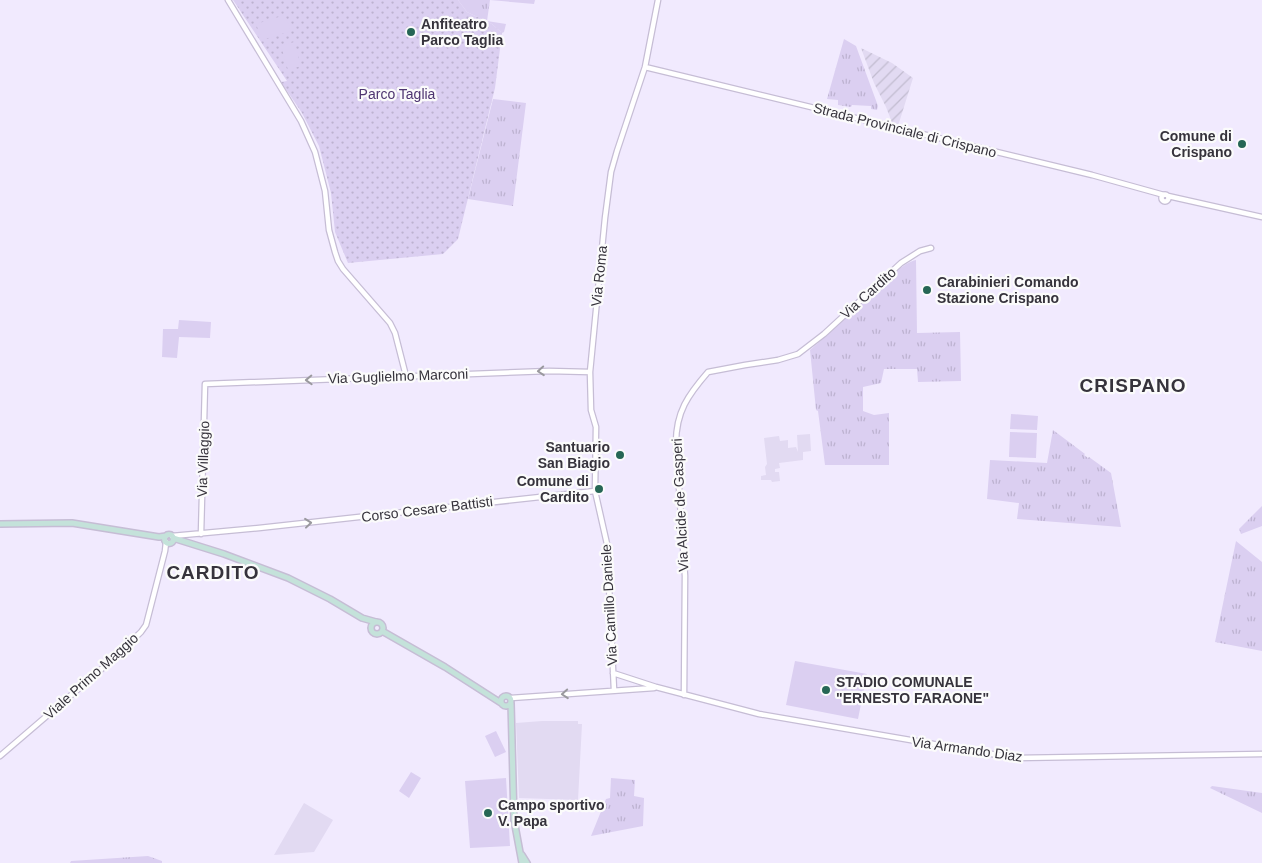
<svg xmlns="http://www.w3.org/2000/svg" width="1262" height="863" viewBox="0 0 1262 863" font-family="Arial,sans-serif">
<style>
.built{fill:#e2daf2}
.industrial{fill:url(#industrial-furrows)}
.grass{fill:url(#grass-tufts)}
.park{fill:url(#park-dots)}
.garden{fill:#dbcff1}
.lines{fill:none;stroke-linecap:round;stroke-linejoin:round}
.tertiary-casing{stroke:#c6bdd5;stroke-width:7}
.secondary-casing{stroke:#c6bdd5;stroke-width:8}
.tertiary{stroke:#fff;stroke-width:4.5}
.secondary{stroke:#c4e2da;stroke-width:5}
.oneway{stroke:#9a999e}
.poi-dot{fill:#266655;stroke:#fbfbfb;stroke-width:2}
.labels{text-anchor:middle;dominant-baseline:central;stroke-width:4.5;stroke-linejoin:round;paint-order:stroke}
.poi-label{font-size:14px;font-weight:bold;fill:#36333c;stroke:#fbfbfb;text-anchor:start}
.park-label{font-size:14px;fill:#4e3571;stroke:#fbfbfb}
.street-label{font-size:14px;fill:#36333c;stroke:#fbfbfb}
.district-label{font-size:19px;font-weight:bold;letter-spacing:1px;fill:#36333c;stroke:#fbfbfb}
</style>
<defs>
<pattern id="industrial-furrows" width="10" height="10" patternUnits="userSpaceOnUse" patternTransform="scale(1.25)"><rect width="10" height="10" fill="#e2daf2"/><path d="M-1 1l2-2M0 10L10 0M9 11l2-2" fill="none" stroke="#c2bcd0"/></pattern>
<pattern id="grass-tufts" width="24" height="20" patternUnits="userSpaceOnUse" patternTransform="scale(1.25)"><rect width="24" height="20" fill="#dbcff1"/><path d="M3 7l-1-3M5 7V3M7 7l1-3M15 17l-1-3M17 17v-4M19 17l1-3" fill="none" stroke="#bdb2d0"/></pattern>
<pattern id="park-dots" width="8" height="8" patternUnits="userSpaceOnUse" patternTransform="scale(1.25)"><rect width="8" height="8" fill="#dbcff1"/><path d="M2 2h.1M6 6h.1" fill="none" stroke="#bdb2d0" stroke-width="1.8" stroke-linecap="round"/></pattern>
</defs>
<rect width="100%" height="100%" fill="#f1eafe"/>
<path class="built" d="M 810,434 L 811,451 L 803,452 L 803,460 L 779,463 L 780,468 L 775,469 L 775,472 L 779,472 L 780,481 L 772,482 L 771,480 L 761,480 L 761,476 L 766,475 L 765,467 L 767,464 L 764,438 L 779,436 L 780,441 L 788,440 L 788,448 L 796,447 L 798,452 L 797,435 Z
M 542,721 L 578,721 L 578,724 L 582,724 L 578,800 L 519,798 L 516,723 Z
M 304,803 L 333,820 L 314,852 L 274,855 Z"/>
<path class="industrial" d="M 861,48 L 892,63 L 913,78 L 898,126 L 893,125 L 886,107 L 874,83 Z"/>
<path class="grass" d="M 458,0 L 535,0 L 534,4 L 490,0 L 487,21 L 506,24 L 504,32 L 502,33 L 492,24 L 467,12 Z
M 844,39 L 856,46 L 878,106 L 877,110 L 871,109 L 871,106 L 852,105 L 851,107 L 838,105 L 838,100 L 827,99 Z
M 493,99 L 526,103 L 513,206 L 468,199 Z
M 916,260 L 917,333 L 960,332 L 961,381 L 918,382 L 917,369 L 884,369 L 881,383 L 863,387 L 863,411 L 874,415 L 889,413 L 889,465 L 825,465 L 818,411 L 816,410 L 810,350 C 833,332 894,264 916,260 Z
M 1053,430 L 1085,454 L 1084,455 L 1088,458 L 1089,457 L 1111,473 L 1121,527 L 1017,519 L 1019,503 L 987,499 L 990,460 L 1047,463 Z
M 1262,506 L 1262,526 L 1241,534 L 1239,529 Z
M 1236,541 L 1262,562 L 1262,651 L 1215,642 Z
M 611,778 L 635,780 L 634,796 L 644,798 L 643,826 L 591,836 L 606,799 L 610,798 Z
M 1212,786 L 1262,793 L 1262,813 L 1210,788 Z
M 148,856 L 162,861 L 162,863 L 70,863 L 71,861 Z"/>
<path class="park" d="M 233,0 L 458,0 L 467,12 L 492,24 L 502,33 L 495,88 L 458,239 L 443,254 L 348,263 L 335,232 L 331,193 L 319,146 L 302,113 L 281,82 L 287,81 Z"/>
<path class="garden" d="M 285,15 L 291,31 L 262,40 L 256,24 Z
M 294,42 L 301,66 L 288,70 L 281,46 Z
M 179,320 L 211,322 L 210,338 L 179,337 L 177,358 L 162,357 L 163,329 L 178,329 Z
M 1011,414 L 1038,416 L 1037,430 L 1010,429 Z
M 1010,432 L 1037,433 L 1036,458 L 1009,457 Z
M 795,661 L 867,674 L 858,719 L 786,705 Z
M 496,731 L 506,752 L 495,757 L 485,736 Z
M 411,772 L 421,778 L 409,798 L 399,791 Z
M 506,778 L 510,846 L 470,848 L 465,781 Z"/>
<g class="lines">
<g class="tertiary-casing">
<path id="tertiary" d="M 228,0 L 301,121 L 315,152 L 325,191 L 329,230 L 335,252 L 338,261 L 343,269 L 390,323 L 395,333 L 406,376
M 645,67 L 1092,175 L 1164,195
M1161.5 198a3.5 3.5 0 1 1 7 0a3.5 3.5 0 1 1-7 0Z
M 1168,196 L 1262,217
M 201,534 L 205,384 L 549,371 L 590,372
M 172,536 L 259,528 L 595,491
M 613,673 L 656,687 L 759,714 L 1015,758 L 1262,754
M 614,690 L 607,544 L 595,491 L 596,427 L 591,410 L 590,372 L 605,218 L 611,172 L 617,151 L 645,67 L 658,0
M 684,695 L 685,576 L 676,443 C 676,412 688,395 708,372 L 745,365 L 778,360 L 798,354 L 824,334 L 901,263 L 920,251 L 931,248
M 511,698 L 654,688
M 0,756 L 105,666 L 141,632 L 146,625 L 165,551 L 166,542"/>
</g>
<g class="secondary-casing">
<path id="secondary" d="M 0,524 L 72,523 L 159,537 L 166,536
M164.5 539a4.5 4.5 0 1 1 9 0a4.5 4.5 0 1 1-9 0Z
M 173,538 L 224,554 L 288,578 L 330,599 L 362,618 L 376,622
M371 628a6 6 0 1 1 12 0a6 6 0 1 1-12 0Z
M 382,631 L 445,667 L 501,703
M501 701a5 5 0 1 1 10 0a5 5 0 1 1-10 0Z
M 511,703 L 514,820 L 522,863
M 522,855 L 527,863"/>
</g>
<use href="#tertiary" class="tertiary"/>
<use href="#secondary" class="secondary"/>
</g>
<defs><path id="oneway-chevron" d="M-2-3.5L2.5 0L-2 3.5" fill="none" stroke-width="1.6" stroke-linecap="round" stroke-linejoin="round" transform="scale(1.25)"/></defs>
<g class="oneway">
<use href="#oneway-chevron" transform="translate(541 371) rotate(176)"/>
<use href="#oneway-chevron" transform="translate(309 380) rotate(178)"/>
<use href="#oneway-chevron" transform="translate(308 523) rotate(-6)"/>
<use href="#oneway-chevron" transform="translate(565 694) rotate(176)"/>
</g>
<g class="poi-dot">
<circle cx="411" cy="32" r="5"/>
<circle cx="1242" cy="144" r="5"/>
<circle cx="927" cy="290" r="5"/>
<circle cx="620" cy="455" r="5"/>
<circle cx="599" cy="489" r="5"/>
<circle cx="826" cy="690" r="5"/>
<circle cx="488" cy="813" r="5"/>
</g>
<g class="labels">
<g class="poi-label">
<text x="421" y="24">Anfiteatro<tspan x="421" dy="16">Parco Taglia</tspan></text>
<text x="1232" y="136" text-anchor="end">Comune di<tspan x="1232" dy="16">Crispano</tspan></text>
<text x="937" y="282">Carabinieri Comando<tspan x="937" dy="16">Stazione Crispano</tspan></text>
<text x="610" y="447" text-anchor="end">Santuario<tspan x="610" dy="16">San Biagio</tspan></text>
<text x="589" y="481" text-anchor="end">Comune di<tspan x="589" dy="16">Cardito</tspan></text>
<text x="836" y="682">STADIO COMUNALE<tspan x="836" dy="16">"ERNESTO FARAONE"</tspan></text>
<text x="498" y="805">Campo sportivo<tspan x="498" dy="16">V. Papa</tspan></text>
</g>
<g class="park-label">
<text x="397" y="94">Parco Taglia</text>
</g>
<g class="street-label">
<text transform="translate(905 130) rotate(14)">Strada Provinciale di Crispano</text>
<text transform="translate(599 276) rotate(-84)">Via Roma</text>
<text transform="translate(868 293) rotate(-42)">Via Cardito</text>
<text transform="translate(398 376) rotate(-2)">Via Guglielmo Marconi</text>
<text transform="translate(203 459) rotate(-88)">Via Villaggio</text>
<text transform="translate(680 505) rotate(-93)">Via Alcide de Gasperi</text>
<text transform="translate(427 509) rotate(-7)">Corso Cesare Battisti</text>
<text transform="translate(609 605) rotate(-93)">Via Camillo Daniele</text>
<text transform="translate(91 676) rotate(-42)">Viale Primo Maggio</text>
<text transform="translate(967 749) rotate(8)">Via Armando Diaz</text>
</g>
<g class="district-label">
<text x="1133" y="385">CRISPANO</text>
<text x="213" y="572">CARDITO</text>
</g>
</g>
</svg>
